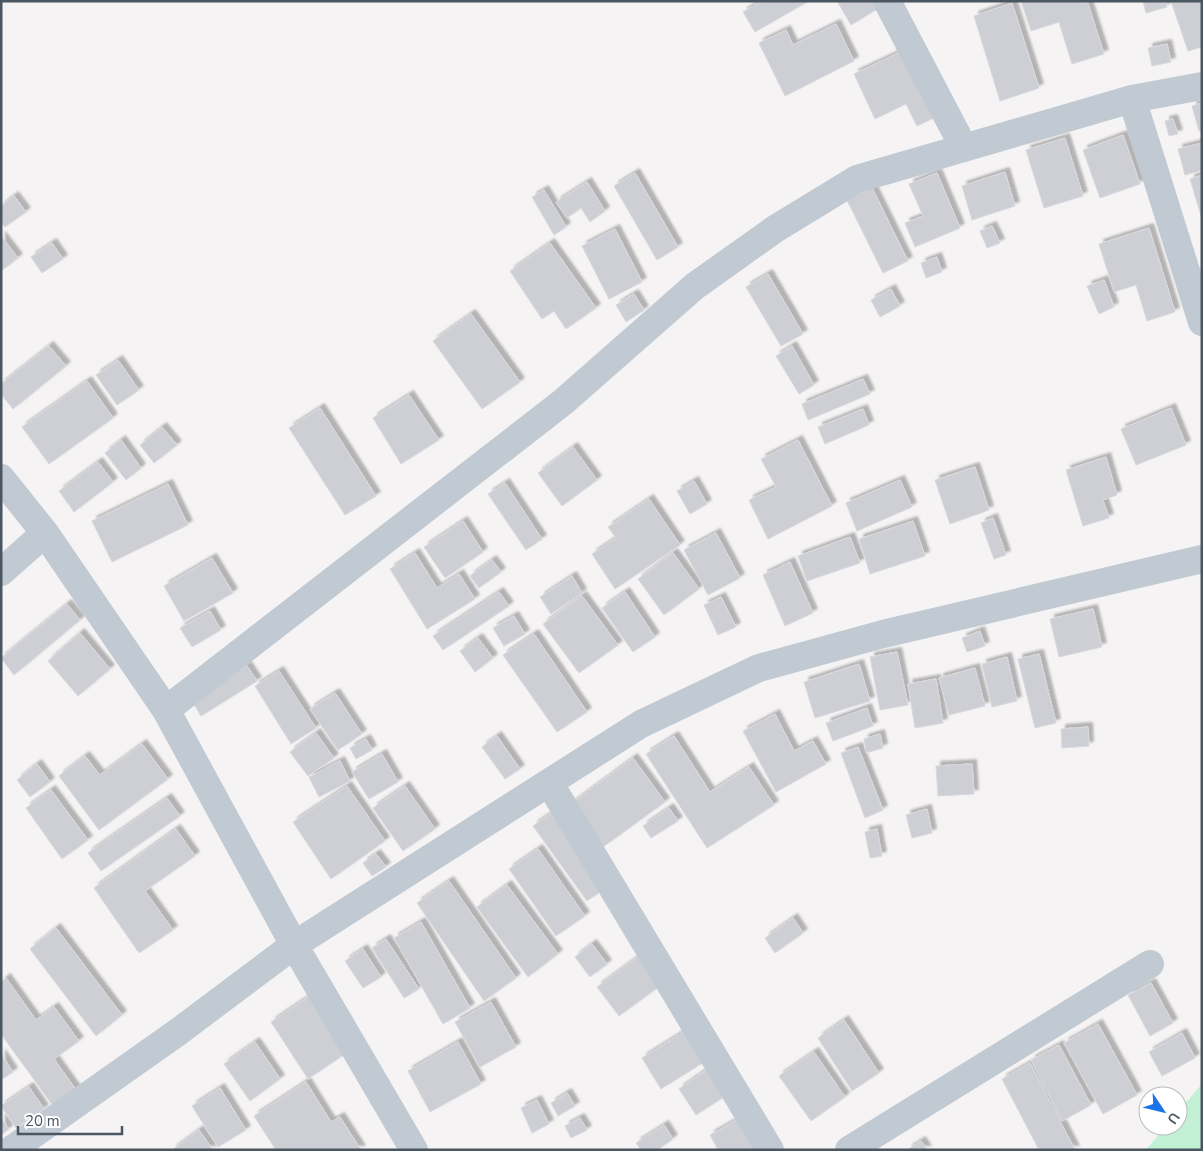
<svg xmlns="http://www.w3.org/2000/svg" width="1203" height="1151" viewBox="0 0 1203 1151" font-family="'Nunito Sans',sans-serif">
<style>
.green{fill:#c3f1d5}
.building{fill:#cdcfd5;stroke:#d7d9de;filter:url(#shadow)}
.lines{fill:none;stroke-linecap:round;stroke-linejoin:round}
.minor{stroke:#c1cad2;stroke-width:28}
</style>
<defs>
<filter id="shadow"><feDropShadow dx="4.5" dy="-4.5" stdDeviation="1" flood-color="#0004"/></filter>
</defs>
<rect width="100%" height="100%" fill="#f5f3f3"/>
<path class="green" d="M 1202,1084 L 1202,1150 L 1146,1150 L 1166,1126 L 1178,1126 L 1178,1112 Z"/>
<path class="building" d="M 762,1 L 809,1 L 755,32 L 743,12 Z
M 837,1 L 882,1 L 884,5 L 851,25 Z
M 1021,1 L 1087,1 L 1104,54 L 1072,64 L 1059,22 L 1031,31 Z
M 1143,1 L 1165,1 L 1167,7 L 1146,13 Z
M 1171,1 L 1202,1 L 1202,47 L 1188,51 Z
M 1012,3 L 1039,88 L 1000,101 L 974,16 Z
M 836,24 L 854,61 L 785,96 L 759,43 L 786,30 L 793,45 Z
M 1167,44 L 1171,62 L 1152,66 L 1148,48 Z
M 911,47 L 942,114 L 917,126 L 906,104 L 875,119 L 854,74 Z
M 1202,103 L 1202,130 L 1199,131 L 1192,106 Z
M 1173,119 L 1178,134 L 1169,136 L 1165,121 Z
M 1123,135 L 1140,184 L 1100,198 L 1083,150 Z
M 1065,138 L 1083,196 L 1044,208 L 1026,150 Z
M 1202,143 L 1202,170 L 1185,175 L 1178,149 Z
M 1005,172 L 1015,206 L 972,220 L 962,186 Z
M 635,173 L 678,247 L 657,260 L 614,186 Z
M 937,173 L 960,228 L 915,247 L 905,223 L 923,216 L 909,184 Z
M 1202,175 L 1202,219 L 1190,179 Z
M 587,182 L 605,211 L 590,222 L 581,208 L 567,218 L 556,202 Z
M 872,188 L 908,261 L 883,273 L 847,200 Z
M 544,190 L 566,227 L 554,235 L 532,197 Z
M 14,196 L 26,212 L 5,227 L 1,222 L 1,206 Z
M 992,226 L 1000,243 L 987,248 L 980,231 Z
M 1149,228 L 1175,312 L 1147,321 L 1136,285 L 1114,292 L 1099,244 Z
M 615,229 L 642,282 L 609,299 L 582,246 Z
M 1,236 L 18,258 L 1,271 Z
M 52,243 L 63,259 L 42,273 L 31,257 Z
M 550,243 L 596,308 L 566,329 L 554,311 L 542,319 L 510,271 Z
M 937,257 L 942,272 L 926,278 L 921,263 Z
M 768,274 L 803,334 L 781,346 L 746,287 Z
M 1104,280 L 1114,307 L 1099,314 L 1087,286 Z
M 891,289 L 900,306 L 880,317 L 871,300 Z
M 634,294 L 644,310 L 626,322 L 616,305 Z
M 471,314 L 520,382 L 482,409 L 433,341 Z
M 49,346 L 66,366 L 13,409 L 1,394 L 1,384 Z
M 792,346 L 814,385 L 799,394 L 776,356 Z
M 118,360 L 139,390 L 117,405 L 96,375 Z
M 863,379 L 870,394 L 808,420 L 802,404 Z
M 87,381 L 113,418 L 49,464 L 22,427 Z
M 409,395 L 439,440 L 401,464 L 373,418 Z
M 320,408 L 376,496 L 345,515 L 289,428 Z
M 1171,408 L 1186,445 L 1136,465 L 1121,429 Z
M 863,409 L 869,425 L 825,444 L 818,427 Z
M 162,427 L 177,445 L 154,463 L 140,445 Z
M 121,440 L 141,468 L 126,480 L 105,453 Z
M 798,440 L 832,506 L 768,539 L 749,500 L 776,487 L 761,459 Z
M 573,447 L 597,480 L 562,506 L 538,473 Z
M 1106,457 L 1117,495 L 1103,500 L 1109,518 L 1083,526 L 1066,470 Z
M 98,462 L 113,482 L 74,512 L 59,491 Z
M 975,467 L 989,510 L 950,524 L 935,480 Z
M 900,480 L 912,507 L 857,531 L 846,503 Z
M 694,481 L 707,504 L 690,514 L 677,491 Z
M 505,483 L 542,539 L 526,550 L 488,494 Z
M 168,484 L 188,525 L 112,562 L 92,521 Z
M 649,499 L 680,545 L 615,589 L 592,554 L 616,538 L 608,527 Z
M 993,518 L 1006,555 L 994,559 L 981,523 Z
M 463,521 L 483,552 L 445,578 L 424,547 Z
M 913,521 L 925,556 L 870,574 L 859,539 Z
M 716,533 L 740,578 L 708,595 L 684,550 Z
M 850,537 L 860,563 L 807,581 L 798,556 Z
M 415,553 L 437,588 L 459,574 L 475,599 L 427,629 L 390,569 Z
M 673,553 L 699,589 L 664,615 L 638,579 Z
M 212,558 L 233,593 L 184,621 L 164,586 Z
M 492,560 L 501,572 L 479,588 L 470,576 Z
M 790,562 L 813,613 L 785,626 L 763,575 Z
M 572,576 L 582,593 L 551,614 L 540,597 Z
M 499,592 L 509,606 L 443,650 L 433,636 Z
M 625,592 L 655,637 L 633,652 L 602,608 Z
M 582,596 L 618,645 L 579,673 L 543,624 Z
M 721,597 L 736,627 L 718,635 L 704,605 Z
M 67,604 L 80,620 L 14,675 L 1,658 Z
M 1093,609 L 1102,647 L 1059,657 L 1050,619 Z
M 210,611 L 221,630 L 192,647 L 180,628 Z
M 514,616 L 525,634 L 504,646 L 493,628 Z
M 980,631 L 985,646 L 967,652 L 962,638 Z
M 80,633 L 110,669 L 78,696 L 48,661 Z
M 534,634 L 587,712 L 557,732 L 503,655 Z
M 478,638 L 493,658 L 475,672 L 460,651 Z
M 897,652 L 908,705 L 880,710 L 870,657 Z
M 1039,654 L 1056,723 L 1035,728 L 1018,659 Z
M 1007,657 L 1017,701 L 992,707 L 982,664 Z
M 859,664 L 870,701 L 815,718 L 804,682 Z
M 247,666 L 257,681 L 201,716 L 192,701 Z
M 975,668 L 985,706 L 949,715 L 939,678 Z
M 279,671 L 316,728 L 291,744 L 255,686 Z
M 936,679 L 943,723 L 915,728 L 908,684 Z
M 335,693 L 362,734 L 338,750 L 310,709 Z
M 867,708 L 873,726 L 833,741 L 826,723 Z
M 775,714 L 794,751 L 813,741 L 826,764 L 776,792 L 743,731 Z
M 1088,727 L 1089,746 L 1062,748 L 1061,729 Z
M 316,733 L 334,758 L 308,776 L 290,752 Z
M 880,734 L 883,748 L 866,753 L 864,739 Z
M 497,736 L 520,769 L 505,779 L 482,747 Z
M 674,736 L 710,792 L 749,767 L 774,805 L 707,848 L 646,754 Z
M 366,739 L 372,750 L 356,759 L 350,748 Z
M 142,744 L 168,779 L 99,830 L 59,776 L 85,756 L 100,775 Z
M 858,747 L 883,810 L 865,818 L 841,753 Z
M 382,754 L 398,782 L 369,799 L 352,772 Z
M 633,758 L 665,802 L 603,847 L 571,804 Z
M 340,761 L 350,781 L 319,797 L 309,777 Z
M 37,764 L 50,782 L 30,797 L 17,780 Z
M 972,764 L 974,794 L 938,796 L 936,766 Z
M 347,786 L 385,841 L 331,879 L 293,822 Z
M 405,786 L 435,829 L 403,851 L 373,808 Z
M 51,790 L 88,840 L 62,859 L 26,808 Z
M 167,798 L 180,816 L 101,871 L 88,853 Z
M 669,808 L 678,821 L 651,838 L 643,826 Z
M 927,809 L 932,833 L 912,838 L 906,815 Z
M 554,811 L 609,886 L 587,901 L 533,826 Z
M 176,829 L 195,856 L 145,891 L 173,930 L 139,953 L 94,888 Z
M 877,829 L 882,856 L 870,858 L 865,832 Z
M 538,849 L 585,916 L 556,936 L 509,869 Z
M 376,854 L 386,867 L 372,876 L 363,863 Z
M 449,881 L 516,978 L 484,1001 L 417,903 Z
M 507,885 L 558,954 L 528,977 L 477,907 Z
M 793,918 L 803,933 L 775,953 L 765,938 Z
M 421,922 L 470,1008 L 443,1024 L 394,938 Z
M 56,928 L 122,1015 L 96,1036 L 30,949 Z
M 386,939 L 419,989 L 404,998 L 372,948 Z
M 592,944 L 607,964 L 590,977 L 575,957 Z
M 363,949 L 381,977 L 363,988 L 345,961 Z
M 642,954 L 664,983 L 619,1016 L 597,987 Z
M 6,978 L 36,1020 L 54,1007 L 79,1041 L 54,1059 L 79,1094 L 56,1110 L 1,1034 L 1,982 Z
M 1151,983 L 1173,1023 L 1150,1036 L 1128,995 Z
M 311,995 L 348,1052 L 308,1079 L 271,1022 Z
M 491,1002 L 516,1047 L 480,1067 L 455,1022 Z
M 844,1020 L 879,1073 L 852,1091 L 818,1038 Z
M 1098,1024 L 1137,1095 L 1103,1114 L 1064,1043 Z
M 690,1028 L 709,1059 L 661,1089 L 642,1058 Z
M 1182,1033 L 1195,1058 L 1162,1076 L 1149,1052 Z
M 255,1042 L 280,1079 L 250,1101 L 224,1064 Z
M 458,1042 L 481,1084 L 430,1112 L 408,1071 Z
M 1059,1045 L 1091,1105 L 1062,1121 L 1031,1060 Z
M 814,1052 L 845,1097 L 811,1121 L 779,1076 Z
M 1,1054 L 13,1072 L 1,1080 Z
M 1030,1063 L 1075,1150 L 1039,1150 L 1002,1079 Z
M 712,1066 L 730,1093 L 696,1115 L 679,1089 Z
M 306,1082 L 331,1122 L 340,1117 L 361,1150 L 276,1150 L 254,1116 Z
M 29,1087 L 44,1109 L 16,1128 L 1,1106 Z
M 220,1088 L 246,1130 L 218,1147 L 192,1106 Z
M 567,1093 L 575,1106 L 558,1116 L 551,1103 Z
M 537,1100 L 549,1124 L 532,1133 L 521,1108 Z
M 742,1117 L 761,1150 L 718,1150 L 710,1135 Z
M 1,1118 L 9,1129 L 1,1135 Z
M 580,1118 L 587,1130 L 571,1138 L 565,1126 Z
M 664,1125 L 673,1139 L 657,1150 L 641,1150 L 636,1143 Z
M 199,1130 L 213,1150 L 172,1150 Z
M 921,1141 L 927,1150 L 907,1150 Z"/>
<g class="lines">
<path class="minor" d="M 887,1 L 964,148
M 1132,99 L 1202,322
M 1,478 L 45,533 L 166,710 L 294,945 L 414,1150
M 1,572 L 45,533
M 166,710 L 563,402 L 695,286 L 775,229 L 857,179 L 1132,99 L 1202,86
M 550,784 L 770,1150
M 11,1150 L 178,1032 L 294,945 L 641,724 L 759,668 L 883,634 L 1202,559
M 849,1150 L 1150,964"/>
</g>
<rect width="1203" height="1151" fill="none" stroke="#4a5661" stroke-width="5"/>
<g transform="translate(1163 1111) rotate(125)"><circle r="24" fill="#ffffff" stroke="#b7bbc0"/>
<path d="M0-4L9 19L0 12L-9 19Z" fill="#1a73e8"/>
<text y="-8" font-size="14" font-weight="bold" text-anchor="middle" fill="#4a5661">U</text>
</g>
<path d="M18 1126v8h104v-8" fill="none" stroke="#4a5661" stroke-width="2.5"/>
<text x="25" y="1126" font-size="15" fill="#4a5661" stroke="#ffffff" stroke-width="4" paint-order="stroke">20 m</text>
</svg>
